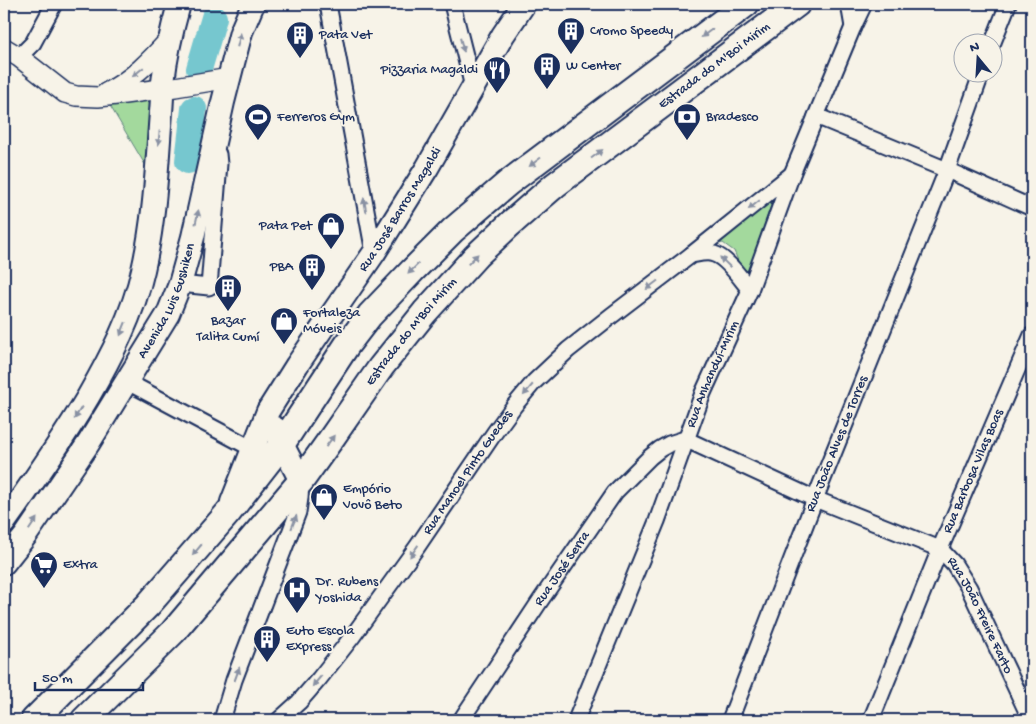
<svg xmlns="http://www.w3.org/2000/svg" width="1036" height="724" viewBox="0 0 1036 724" font-family="'Gochi Hand',sans-serif">
<style>
.green{fill:#a3d99d;stroke:#5f847e}
.lines{fill:none;stroke-linecap:round;stroke-linejoin:round}
.river{stroke:#76c7cf;stroke-width:26}
.minor-casing{stroke:#1b2f5e;stroke-width:19}
.tertiary-casing{stroke:#1b2f5e;stroke-width:22}
.secondary-casing{stroke:#1b2f5e;stroke-width:26}
.primary-casing{stroke:#1b2f5e;stroke-width:29}
.minor{stroke:#f7f3e8;stroke-width:15}
.tertiary{stroke:#f7f3e8;stroke-width:19}
.secondary{stroke:#f7f3e8;stroke-width:22}
.primary{stroke:#f7f3e8;stroke-width:25}
.oneway{fill:#8991a3}
.labels{text-anchor:middle;dominant-baseline:central;stroke-width:4;stroke-linejoin:round;paint-order:stroke}
.poi-label{font-size:14px;fill:#1b2f5e;stroke:#f7f3e8;text-anchor:start}
.street-label{font-size:14px;fill:#1b2f5e;stroke:#f7f3e8}
</style>
<rect width="100%" height="100%" fill="#f7f3e8"/>
<filter id="ink" filterUnits="userSpaceOnUse"><feTurbulence type="fractalNoise" baseFrequency=".02" numOctaves="2"/><feDisplacementMap in="SourceGraphic" scale="10" xChannelSelector="R" yChannelSelector="G"/><feConvolveMatrix kernelMatrix="1 2 1 2 8 2 1 2 1" color-interpolation-filters="sRGB"/></filter>
<g filter="url(#ink)">
<path class="green" d="M 136,101 L 149,101 L 154,103 L 150,173 L 109,104 Z
M 775,194 L 748,272 L 739,263 L 734,251 L 723,243 L 706,247 Z"/>
<g class="lines">
<path class="river" d="M 199,69 L 214,18
M 188,161 L 194,109"/>
<g class="minor-casing">
<g id="minor">
<path d="M 328,4 L 374,253"/>
<path d="M 452,4 L 473,87"/>
<path d="M 849,4 L 853,27"/>
<path d="M 993,42 L 1008,4"/>
<path d="M 19,57 L 33,43 L 54,4"/>
<path d="M 816,116 L 947,170 L 1032,208"/>
<path d="M 691,255 C 698,254 707,251 714,254 C 727,258 741,279 750,290"/>
<path d="M 180,284 L 209,287 L 219,164 L 218,154"/>
<path d="M 128,379 L 135,386 L 253,449"/>
<path id="s1" d="M 685,439 L 815,499 L 940,549 L 954,564 L 969,588 L 1029,716 L 1032,718"/>
<path d="M 222,720 L 234,680 L 298,512 L 300,498 L 301,483"/>
<path id="s2" d="M 279,720 L 299,702 L 319,679 L 352,637 L 417,547 L 495,432 L 514,406 L 534,382 L 568,350 L 611,316 L 691,255 L 792,174"/>
<path id="s3" d="M 461,720 L 540,601 L 615,492 L 650,457 L 660,449 L 669,444 L 685,439"/>
<path id="s4" d="M 576,720 L 657,521 L 703,393 L 750,290 L 792,174 L 853,27 L 864,4"/>
<path id="s5" d="M 730,720 L 815,499 L 947,170 L 982,72"/>
<path id="s6" d="M 871,720 L 940,549 L 1032,335"/>
</g>
</g>
<g class="tertiary-casing">
<path id="tertiary" d="M 4,48 L 19,57 L 65,93 L 76,96 L 98,97 L 117,95 L 175,87 L 230,78
M 106,93 C 133,79 150,61 170,39"/>
</g>
<g class="secondary-casing">
<g id="secondary">
<path d="M 275,428 L 282,444 L 301,481"/>
<path id="s7" d="M 232,502 L 268,411 L 297,365 L 374,253 L 427,168 L 503,35 L 524,4"/>
<path d="M 4,523 C 33,482 62,441 88,397 C 111,357 133,315 143,270 C 155,218 157,165 161,112 C 162,102 162,92 163,82 C 166,55 172,29 179,4"/>
<path id="s8" d="M 4,563 L 26,535 L 88,444 L 168,314 L 180,284 L 193,237 L 223,102 L 241,32 L 253,4"/>
</g>
</g>
<g class="primary-casing">
<g id="primary">
<path d="M 34,720 L 148,605 L 228,513 L 282,444 L 347,345 L 370,315 L 412,271 L 453,230 L 508,183 L 746,4"/>
<path id="s9" d="M 84,720 L 173,632 L 301,481 L 331,439 L 381,367 L 425,312 L 476,256 L 510,224 L 555,185 L 797,4"/>
</g>
</g>
<use href="#minor" class="minor"/>
<use href="#tertiary" class="tertiary"/>
<use href="#secondary" class="secondary"/>
<use href="#primary" class="primary"/>
</g>
<defs><path id="oneway-solid" d="M-6-.8H1V-3.2L6.5 0L1 3.2V.8H-6Z" transform="scale(1.25)"/></defs>
<g class="oneway">
<use href="#oneway-solid" transform="translate(707 33) rotate(143)"/>
<use href="#oneway-solid" transform="translate(239 40) rotate(-76)"/>
<use href="#oneway-solid" transform="translate(462 45) rotate(75)"/>
<use href="#oneway-solid" transform="translate(138 72) rotate(140)"/>
<use href="#oneway-solid" transform="translate(159 138) rotate(95)"/>
<use href="#oneway-solid" transform="translate(597 154) rotate(-37)"/>
<use href="#oneway-solid" transform="translate(535 162) rotate(143)"/>
<use href="#oneway-solid" transform="translate(365 205) rotate(-100)"/>
<use href="#oneway-solid" transform="translate(754 205) rotate(141)"/>
<use href="#oneway-solid" transform="translate(197 217) rotate(-78)"/>
<use href="#oneway-solid" transform="translate(473 259) rotate(-46)"/>
<use href="#oneway-solid" transform="translate(725 262) rotate(-136)"/>
<use href="#oneway-solid" transform="translate(413 269) rotate(135)"/>
<use href="#oneway-solid" transform="translate(652 285) rotate(143)"/>
<use href="#oneway-solid" transform="translate(123 329) rotate(112)"/>
<use href="#oneway-solid" transform="translate(528 390) rotate(130)"/>
<use href="#oneway-solid" transform="translate(78 413) rotate(121)"/>
<use href="#oneway-solid" transform="translate(330 441) rotate(-54)"/>
<use href="#oneway-solid" transform="translate(294 522) rotate(-69)"/>
<use href="#oneway-solid" transform="translate(33 524) rotate(-56)"/>
<use href="#oneway-solid" transform="translate(197 550) rotate(130)"/>
<use href="#oneway-solid" transform="translate(414 551) rotate(125)"/>
<use href="#oneway-solid" transform="translate(237 674) rotate(-70)"/>
<use href="#oneway-solid" transform="translate(317 681) rotate(130)"/>
</g>
</g>
<defs>
<g id="building-pin" transform="scale(1.4375)"><path d="M0 17L-7.5 6A9.5 9.5 0 1 1 7.5 6Z" fill="#1b2f5e" stroke="#f7f3e8"/><path d="M-4-6H4V6H1V3H-1V6H-4ZM-2.5-4.3h1.7v1.8h-1.7ZM.8-4.3h1.7v1.8H.8ZM-2.5-1h1.7V.8h-1.7ZM.8-1h1.7V.8H.8Z" fill="#fff"/></g>
<g id="restaurant-pin" transform="scale(1.4375)"><path d="M0 17L-7.5 6A9.5 9.5 0 1 1 7.5 6Z" fill="#1b2f5e" stroke="#f7f3e8"/><path d="M-5-6h1v4h1v-4h1v4h1v-4h1v5L-1.5 .5V6h-2V.5L-5-1ZM5-6V6H3V1.5H1.5Q1.5-4 5-6Z" fill="#fff"/></g>
<g id="stadium-pin" transform="scale(1.4375)"><path d="M0 17L-7.5 6A9.5 9.5 0 1 1 7.5 6Z" fill="#1b2f5e" stroke="#f7f3e8"/><path d="M0-5a6.5 5 0 1 0 0 10a6.5 5 0 1 0 0-10ZM-3.5-1.8h7v3.6h-7Z" fill="#fff"/></g>
<g id="bank-pin" transform="scale(1.4375)"><path d="M0 17L-7.5 6A9.5 9.5 0 1 1 7.5 6Z" fill="#1b2f5e" stroke="#f7f3e8"/><path d="M-6-4H6V4H-6ZM0-2.3a2.3 2.3 0 1 0 0 4.6a2.3 2.3 0 1 0 0-4.6Z" fill="#fff"/></g>
<g id="shop-pin" transform="scale(1.4375)"><path d="M0 17L-7.5 6A9.5 9.5 0 1 1 7.5 6Z" fill="#1b2f5e" stroke="#f7f3e8"/><path d="M-5-2.5h2.3a2.7 3.5 0 0 1 5.4 0H5L5.5 6h-11ZM-1.5-2.5h3a1.5 2.3 0 0 0-3 0Z" fill="#fff"/></g>
<g id="supermarket-pin" transform="scale(1.4375)"><path d="M0 17L-7.5 6A9.5 9.5 0 1 1 7.5 6Z" fill="#1b2f5e" stroke="#f7f3e8"/><path d="M-6-5.5h2.5l.6 2H6L4.5 2H-2.5L-4.4-4H-6ZM-1.5 3.2a1.3 1.3 0 1 0 .1 0ZM3 3.2a1.3 1.3 0 1 0 .1 0Z" fill="#fff"/></g>
<g id="hospital-pin" transform="scale(1.4375)"><path d="M0 17L-7.5 6A9.5 9.5 0 1 1 7.5 6Z" fill="#1b2f5e" stroke="#f7f3e8"/><path d="M-5-5h3v3.5h4V-5h3V5h-3V1.5h-4V5h-3Z" fill="#fff"/></g>
</defs>
<g fill-rule="evenodd">
<use href="#building-pin" x="571" y="31"/>
<use href="#building-pin" x="300" y="35"/>
<use href="#building-pin" x="547" y="66"/>
<use href="#restaurant-pin" x="497" y="70"/>
<use href="#stadium-pin" x="258" y="117"/>
<use href="#bank-pin" x="687" y="117"/>
<use href="#shop-pin" x="331" y="226"/>
<use href="#building-pin" x="312" y="267"/>
<use href="#building-pin" x="228" y="288"/>
<use href="#shop-pin" x="284" y="321"/>
<use href="#shop-pin" x="324" y="497"/>
<use href="#supermarket-pin" x="44" y="565"/>
<use href="#hospital-pin" x="297" y="590"/>
<use href="#building-pin" x="267" y="639"/>
</g>
<g class="labels">
<g class="poi-label">
<text x="590" y="31">Cromo Speedy</text>
<text x="319" y="35">Pata Vet</text>
<text x="566" y="66">W Center</text>
<text x="478" y="70" text-anchor="end">Pizzaria Magaldi</text>
<text x="277" y="117">Ferreros Gym</text>
<text x="706" y="117">Bradesco</text>
<text x="312" y="226" text-anchor="end">Pata Pet</text>
<text x="293" y="267" text-anchor="end">PBA</text>
<text x="303" y="313">Fortaleza<tspan x="303" dy="16">Móveis</tspan></text>
<text x="228" y="321" text-anchor="middle">Bazar<tspan x="228" dy="16">Talita Cumí</tspan></text>
<text x="343" y="489">Empório<tspan x="343" dy="16">Vovô Beto</tspan></text>
<text x="63" y="565">Extra</text>
<text x="316" y="582">Dr. Rubens<tspan x="316" dy="16">Yoshida</tspan></text>
<text x="286" y="631">Euto Escola<tspan x="286" dy="16">Express</tspan></text>
</g>
<g class="street-label">
<text stroke="none"><textPath href="#s9" startOffset="914">Estrada do M'Boi Mirim</textPath></text>
<text stroke="none"><textPath href="#s7" startOffset="339">Rua José Barros Magaldi</textPath></text>
<text stroke="none"><textPath href="#s8" startOffset="310">Avenida Luis Gushiken</textPath></text>
<text stroke="none"><textPath href="#s9" startOffset="509">Estrada do M'Boi Mirim</textPath></text>
<text stroke="none"><textPath href="#s4" startOffset="372">Rua Anhanduí-Mirim</textPath></text>
<text stroke="none"><textPath href="#s5" startOffset="296">Rua João Alves de Torres</textPath></text>
<text stroke="none"><textPath href="#s2" startOffset="312">Rua Manoel Pinto Guedes</textPath></text>
<text stroke="none"><textPath href="#s6" startOffset="269">Rua Barbosa Vilas Boas</textPath></text>
<text stroke="none"><textPath href="#s3" startOffset="182">Rua José Serra</textPath></text>
<text stroke="none"><textPath href="#s1" startOffset="356">Rua João Freire Farto</textPath></text>
</g>
</g>
<rect width="1036" height="724" fill="none" stroke="#f7f3e8" stroke-width="20"/>
<rect x="10" y="10" width="1016" height="704" fill="none" stroke="#1b2f5e" stroke-width="2" filter="url(#ink)"/>
<g transform="translate(978 58) rotate(342)"><circle r="24" fill="#f7f3e8" stroke="#9fa5b1"/>
<path d="M0-4L9 19L0 12L-9 19Z" fill="#1b2f5e"/>
<text y="-8" font-size="14" font-weight="bold" text-anchor="middle" fill="#1b2f5e">N</text>
</g>
<path d="M35 682v8h108v-8" fill="none" stroke="#1b2f5e" stroke-width="2.5"/>
<text x="42" y="682" font-size="15" fill="#1b2f5e" stroke="#f7f3e8" stroke-width="4" paint-order="stroke">50 m</text>
</svg>
